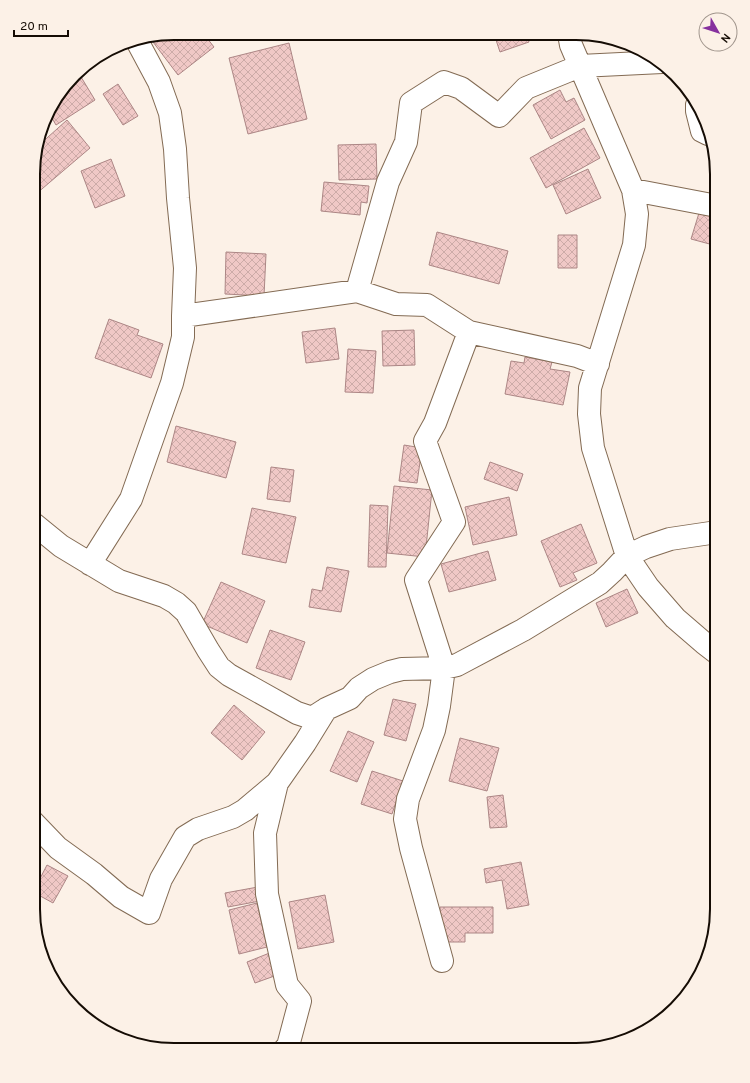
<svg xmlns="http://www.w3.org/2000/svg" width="750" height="1083" viewBox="0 0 750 1083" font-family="Overpass,sans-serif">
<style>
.building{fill:url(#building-cross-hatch);stroke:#ac8685}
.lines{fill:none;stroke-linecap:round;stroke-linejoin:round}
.minor-casing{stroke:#836b54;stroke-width:24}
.minor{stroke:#fff;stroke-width:22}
.rim{fill:none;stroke:#150c04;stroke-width:2}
</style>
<defs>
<pattern id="building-cross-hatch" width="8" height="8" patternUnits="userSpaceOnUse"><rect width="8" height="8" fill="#f0c8c6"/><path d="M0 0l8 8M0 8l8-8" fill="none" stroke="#cdaba8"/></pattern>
</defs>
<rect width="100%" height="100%" fill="#fcf1e7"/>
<path class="building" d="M 174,33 L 203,33 L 214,47 L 178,75 L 153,42 L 162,35 Z
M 494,34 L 526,34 L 529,42 L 500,52 Z
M 289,43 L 307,119 L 248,134 L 229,58 Z
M 78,72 L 95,100 L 56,125 L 49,113 L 52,104 Z
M 118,84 L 138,116 L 123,125 L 103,94 Z
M 560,90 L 566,102 L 574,98 L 585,120 L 551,139 L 533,105 Z
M 67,120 L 90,148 L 36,194 L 34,192 L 34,155 L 38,146 Z
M 584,128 L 600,158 L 546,188 L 530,158 Z
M 376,144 L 377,179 L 339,180 L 338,145 Z
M 111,159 L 125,196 L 95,208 L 81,171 Z
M 588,169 L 601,198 L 566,214 L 553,185 Z
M 324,182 L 369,186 L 367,203 L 361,202 L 360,215 L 321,211 Z
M 699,213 L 717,218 L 717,246 L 691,239 Z
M 437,232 L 508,251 L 499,284 L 429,265 Z
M 558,235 L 577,235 L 577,268 L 558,268 Z
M 226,252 L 266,254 L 264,296 L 225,294 Z
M 109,319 L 139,330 L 137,335 L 163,344 L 151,378 L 95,358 Z
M 335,328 L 339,359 L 306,363 L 302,332 Z
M 414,330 L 415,365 L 383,366 L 382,331 Z
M 348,349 L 376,351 L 373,393 L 345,392 Z
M 525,357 L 552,362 L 550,369 L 570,372 L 563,405 L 505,394 L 511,361 L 524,363 Z
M 176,426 L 236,442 L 226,478 L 167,462 Z
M 404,445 L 422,448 L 417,483 L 399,481 Z
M 490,462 L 523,474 L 517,491 L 484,479 Z
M 271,467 L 294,470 L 290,502 L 267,499 Z
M 394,486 L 432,490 L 425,557 L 387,553 Z
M 509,497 L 517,535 L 473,545 L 465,507 Z
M 370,505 L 388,506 L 386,567 L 368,567 Z
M 252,508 L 296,517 L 286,563 L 242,554 Z
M 581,524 L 597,563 L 573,573 L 577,580 L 560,587 L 541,541 Z
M 488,551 L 496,580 L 449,592 L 441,564 Z
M 327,567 L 349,571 L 341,612 L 309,607 L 312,589 L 322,591 Z
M 221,582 L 265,601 L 247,643 L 202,624 Z
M 627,589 L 638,613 L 606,627 L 596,603 Z
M 270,630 L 305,642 L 291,680 L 256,668 Z
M 393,699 L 416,704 L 406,741 L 384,735 Z
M 234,705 L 265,732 L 242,760 L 211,733 Z
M 348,731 L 374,742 L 357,782 L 330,771 Z
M 460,738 L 499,748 L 487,791 L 449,781 Z
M 372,771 L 403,781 L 392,814 L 361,804 Z
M 503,795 L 507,827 L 490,828 L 487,797 Z
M 521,862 L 529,905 L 507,909 L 502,880 L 486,883 L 484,869 Z
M 47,865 L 68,876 L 53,903 L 33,892 Z
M 258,887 L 260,901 L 228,907 L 225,893 Z
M 325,895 L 334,942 L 298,949 L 289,902 Z
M 257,903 L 267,947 L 239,954 L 229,910 Z
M 440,907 L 493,907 L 493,933 L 465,933 L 465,942 L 440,942 Z
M 272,952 L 280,974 L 255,983 L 247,962 Z"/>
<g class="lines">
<g class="minor-casing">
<path id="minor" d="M 569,34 L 571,45 L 633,190 L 637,214 L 634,245 L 590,388 L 589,414 L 593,448 L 627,556 L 648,587 L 675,618 L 704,643 L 717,653
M 697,105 L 697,111 L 702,131 L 708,134
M 633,190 L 717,206
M 357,291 L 388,182 L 406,142 L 411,103 L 444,82 L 461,88 L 499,116 L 526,88 L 580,66 L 662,62
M 183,316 L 357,291 L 396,304 L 427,305 L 469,332 L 577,356 L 598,364
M 34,524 L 61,546 L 119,581 L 164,596 L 176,603 L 186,612 L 208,650 L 219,667 L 229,675 L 297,713 L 312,718 L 326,709 L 350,698 L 359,688 L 373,679 L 390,672 L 402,669 L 444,668 L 457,665 L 523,630 L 600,583 L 612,572 L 627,556 L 646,547 L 670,539 L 717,532
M 90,564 L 131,499 L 172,383 L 183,337 L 183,316 L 185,268 L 178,198 L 175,149 L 170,113 L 159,82 L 136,39
M 277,783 L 265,833 L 267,894 L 287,985 L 300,1001 L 288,1046 L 285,1049
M 33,822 L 58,848 L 94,874 L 121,897 L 149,913 L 161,879 L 185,837 L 198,829 L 233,817 L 245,810 L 277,783 L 305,743 L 326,709
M 442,961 L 411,848 L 405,819 L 408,799 L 434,730 L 439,706 L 444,668 L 416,580 L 454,522 L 425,441 L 435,423 L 469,332"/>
</g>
<use href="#minor" class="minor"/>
</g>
<path d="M0 0H750V1083H0ZM174 40H576A134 134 0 0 1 710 174V909A134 134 0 0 1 576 1043H174A134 134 0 0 1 40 909V174A134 134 0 0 1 174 40Z" fill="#fcf1e7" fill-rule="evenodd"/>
<path class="rim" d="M174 40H576A134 134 0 0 1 710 174V909A134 134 0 0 1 576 1043H174A134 134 0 0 1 40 909V174A134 134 0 0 1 174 40Z"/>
<g transform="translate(718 32) rotate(129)"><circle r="19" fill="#fcf1e7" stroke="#a0958c"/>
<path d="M0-3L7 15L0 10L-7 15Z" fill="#86309e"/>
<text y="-6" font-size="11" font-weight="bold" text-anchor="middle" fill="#150c04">N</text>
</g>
<path d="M14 30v6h54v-6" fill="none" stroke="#150c04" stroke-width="2"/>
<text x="20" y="30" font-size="12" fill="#150c04" stroke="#fcf1e7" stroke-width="3" paint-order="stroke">20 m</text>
</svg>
